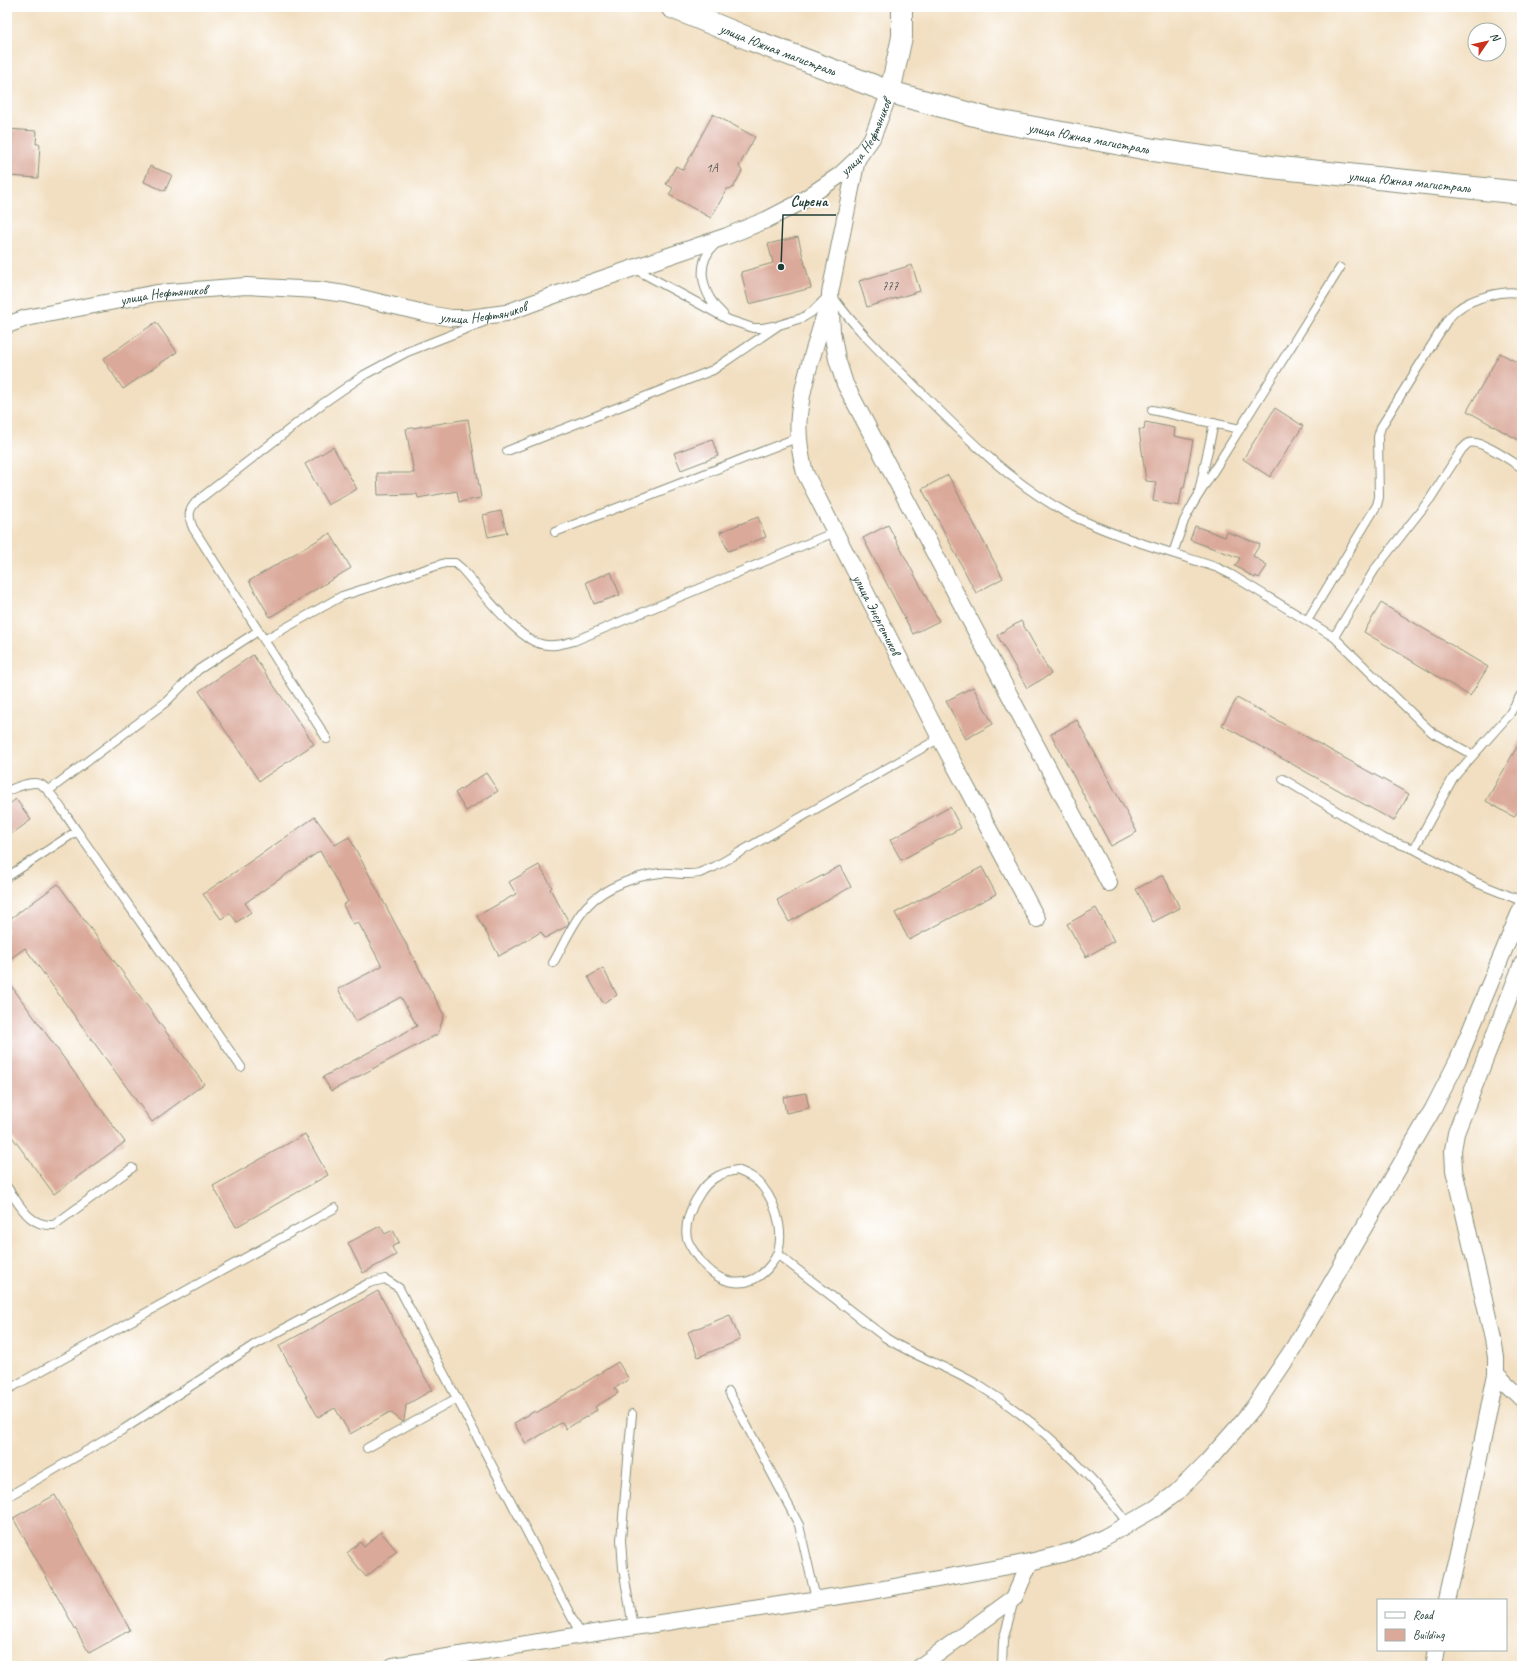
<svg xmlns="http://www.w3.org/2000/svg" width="1529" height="1673" viewBox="0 0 1529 1673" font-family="Caveat,sans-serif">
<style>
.building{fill:#daa99a}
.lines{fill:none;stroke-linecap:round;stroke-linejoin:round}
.service-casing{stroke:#888e7a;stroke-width:10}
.minor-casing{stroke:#888e7a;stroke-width:18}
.tertiary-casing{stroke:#888e7a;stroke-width:22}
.trunk-casing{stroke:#888e7a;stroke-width:24}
.service{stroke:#fff;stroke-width:8}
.minor{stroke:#fff;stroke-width:16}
.tertiary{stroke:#fff;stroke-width:20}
.trunk{stroke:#fff;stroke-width:22}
.labels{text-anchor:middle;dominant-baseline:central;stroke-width:4;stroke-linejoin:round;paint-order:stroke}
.number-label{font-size:12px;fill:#4e584e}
.street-label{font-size:14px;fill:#1f3d34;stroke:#fff}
.leader{fill:none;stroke:#1f3d34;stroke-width:1.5}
.callout-dot{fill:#1f3d34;stroke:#fff;stroke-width:1.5}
.callout-label{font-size:15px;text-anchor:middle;font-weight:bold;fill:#1f3d34;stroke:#fff;stroke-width:4;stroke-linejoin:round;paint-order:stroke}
</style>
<rect width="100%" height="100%" fill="#fff"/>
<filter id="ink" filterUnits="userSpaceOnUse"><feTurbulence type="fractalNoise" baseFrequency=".025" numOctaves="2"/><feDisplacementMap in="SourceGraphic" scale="8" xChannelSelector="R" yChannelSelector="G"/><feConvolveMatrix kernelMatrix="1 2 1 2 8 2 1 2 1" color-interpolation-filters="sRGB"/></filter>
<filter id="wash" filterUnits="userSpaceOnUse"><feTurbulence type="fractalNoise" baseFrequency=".012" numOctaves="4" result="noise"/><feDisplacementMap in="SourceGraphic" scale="16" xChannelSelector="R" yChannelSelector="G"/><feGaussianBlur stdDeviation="0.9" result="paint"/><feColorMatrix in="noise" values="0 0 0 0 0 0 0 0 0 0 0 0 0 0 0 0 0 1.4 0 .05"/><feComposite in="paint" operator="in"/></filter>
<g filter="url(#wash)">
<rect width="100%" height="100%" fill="#f2dfc1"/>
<g id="blocks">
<path class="building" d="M 713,114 L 755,137 L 739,166 L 742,171 L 733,188 L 727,189 L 711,218 L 669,195 L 673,188 L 666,184 L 676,166 L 683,170 Z
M 7,129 L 37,131 L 36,144 L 40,144 L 38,178 L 7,176 Z
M 150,166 L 172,175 L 165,191 L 144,182 Z
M 798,237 L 811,288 L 749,304 L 741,272 L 773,263 L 768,244 Z
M 912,265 L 920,291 L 867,307 L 859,281 Z
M 156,322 L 177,352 L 123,389 L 103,359 Z
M 1500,353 L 1522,365 L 1522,442 L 1467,411 Z
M 1275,408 L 1303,426 L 1270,477 L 1243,459 Z
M 468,419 L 481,498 L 459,502 L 457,491 L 418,498 L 417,494 L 378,495 L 377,473 L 414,473 L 406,429 Z
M 1145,422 L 1175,428 L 1174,436 L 1193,440 L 1184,488 L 1182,488 L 1179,506 L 1153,501 L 1156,482 L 1146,481 L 1139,429 L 1144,430 Z
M 712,439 L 718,456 L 681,470 L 674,453 Z
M 333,447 L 357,489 L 328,505 L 305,464 Z
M 948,475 L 1003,578 L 976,593 L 922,489 Z
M 501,511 L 507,533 L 488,537 L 483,515 Z
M 758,517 L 766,537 L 728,551 L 720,532 Z
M 888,525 L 939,621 L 913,634 L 863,538 Z
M 1195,526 L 1225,537 L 1227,532 L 1260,544 L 1253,556 L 1264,563 L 1263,564 L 1267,566 L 1259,578 L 1256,576 L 1255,578 L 1235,566 L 1240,558 L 1190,540 Z
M 330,533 L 351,568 L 270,617 L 249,581 Z
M 611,572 L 620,595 L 594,604 L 586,582 Z
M 1381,603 L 1488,667 L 1470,696 L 1364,632 Z
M 1021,621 L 1051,674 L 1027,688 L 997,635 Z
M 253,655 L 314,744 L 259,781 L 199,691 Z
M 973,687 L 993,724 L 966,739 L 946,701 Z
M 1237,698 L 1409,794 L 1394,821 L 1222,725 Z
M 1077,720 L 1137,832 L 1111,846 L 1051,734 Z
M 1522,738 L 1522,804 L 1514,817 L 1486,801 Z
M 486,773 L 498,791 L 466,811 L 455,793 Z
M 16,799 L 31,820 L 7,837 L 7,806 Z
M 950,807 L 961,828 L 901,860 L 890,840 Z
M 315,817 L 335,845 L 349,837 L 444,1015 L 438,1034 L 331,1091 L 323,1077 L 417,1026 L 401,997 L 356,1021 L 338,989 L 382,966 L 358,922 L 353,924 L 343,905 L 348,902 L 320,851 L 245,903 L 251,912 L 237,922 L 230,913 L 221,919 L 203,894 Z
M 539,865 L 552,887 L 550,889 L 569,922 L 567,926 L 545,938 L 541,932 L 499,956 L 477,916 L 516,894 L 509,882 Z
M 840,866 L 851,887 L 789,922 L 777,900 Z
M 982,867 L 996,894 L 909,940 L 895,913 Z
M 1163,875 L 1180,908 L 1153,922 L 1136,889 Z
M 58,884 L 204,1084 L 152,1122 L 25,948 L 7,961 L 7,921 Z
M 1096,908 L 1114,941 L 1086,957 L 1067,924 Z
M 603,968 L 617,995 L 603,1003 L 588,977 Z
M 7,980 L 125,1142 L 54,1194 L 7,1130 Z
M 806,1093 L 809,1108 L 786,1113 L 783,1097 Z
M 305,1134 L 328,1175 L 236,1227 L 213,1186 Z
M 380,1226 L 385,1234 L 393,1230 L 399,1242 L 392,1247 L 396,1255 L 363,1273 L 348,1243 Z
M 378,1291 L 432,1390 L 406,1405 L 404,1421 L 403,1422 L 390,1412 L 350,1434 L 335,1408 L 318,1417 L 279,1346 Z
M 730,1315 L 740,1340 L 698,1357 L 688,1332 Z
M 618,1362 L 629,1379 L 615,1388 L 618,1393 L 595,1407 L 597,1410 L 566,1429 L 562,1422 L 526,1444 L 514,1423 L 535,1411 L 536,1413 Z
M 55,1495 L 130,1630 L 89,1653 L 13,1518 Z
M 381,1532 L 397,1551 L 366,1577 L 347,1553 L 360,1542 L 364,1547 Z"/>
</g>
</g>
<g filter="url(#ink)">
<use href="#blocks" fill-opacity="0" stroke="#888e7a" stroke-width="1"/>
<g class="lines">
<g class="service-casing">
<path id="service" d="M 717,243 C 693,263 702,295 723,314
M 635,269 L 729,320 L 753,328 L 763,328 L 773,326
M 833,297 C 857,331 886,357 915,386 C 961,432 1009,482 1067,513 C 1114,537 1168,551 1218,568 L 1230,574 L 1334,637 L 1425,726 L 1433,733 L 1473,755
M 1152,410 L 1240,429
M 507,451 L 713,370 L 779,325 L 802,318 L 812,312 L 826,298
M 1199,491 L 1214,423
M 555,532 L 799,437
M 1173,553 L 1184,521 L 1193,504 L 1340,268
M 1307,621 L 1377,505 L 1379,497 L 1378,437 L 1381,427 L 1448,319 C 1451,316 1453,313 1457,310 C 1470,299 1506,288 1522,294
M 1334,637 L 1375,569 L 1430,499 L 1462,449 C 1464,448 1466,444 1469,443 C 1481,439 1511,461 1522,468
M 264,640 L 342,596 L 445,563 L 455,563 L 462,569 C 479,588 517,639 541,644 C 552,647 563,644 574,641 L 835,532
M 327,739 L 193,528 C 188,516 188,510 197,501 L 322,404 L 364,375 L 407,352 L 486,321
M 1283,779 L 1382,838 L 1414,849 L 1477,883 L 1522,901
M 7,791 C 15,788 32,780 40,784 C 50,788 69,821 77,831
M 48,791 L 166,702 L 198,670 L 258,631
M 1414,849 L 1453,778 L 1509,715 L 1522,693
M 7,877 L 77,831 L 241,1067
M 553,963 C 564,944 573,921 588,905 C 605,887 636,876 660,873 C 672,872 687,876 699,873 C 704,871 709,869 714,867 L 940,738
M 737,1170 C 747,1174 756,1178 762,1186 C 778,1206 788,1241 772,1263 C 750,1293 720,1286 699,1259 C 695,1253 689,1246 687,1238 C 684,1224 691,1207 699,1195 C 708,1180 719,1173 737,1170 Z
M 7,1187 C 20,1205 29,1227 54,1225 L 132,1168
M 777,1254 L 886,1338 C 915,1357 948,1367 978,1385 C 1036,1420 1089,1470 1129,1525
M 7,1390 L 335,1208
M 729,1392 L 799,1525 L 816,1599
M 632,1414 L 621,1540 L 623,1568 L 633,1627
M 367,1448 L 457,1398
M 7,1497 L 124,1429 L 254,1345 L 369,1283 L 385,1279 L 399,1288 L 581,1635
M 1002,1666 L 1003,1641 L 1014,1600"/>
</g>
<g class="minor-casing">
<g id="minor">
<path d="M 857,159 L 830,293 L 832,332 L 837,359 L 845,384 L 1109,883"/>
<path id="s1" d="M 826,310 C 817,342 802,383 799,415 C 797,435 800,454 805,473 L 940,738 L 1037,919"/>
<path id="s2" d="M 7,325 L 26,318 L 157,293 L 246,286 L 317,290 L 345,294 L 428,314 L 451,318 L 469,318 L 506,313 L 552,296 L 727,236 L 766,220 L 799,203 L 840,175 L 857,159 L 872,138 L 890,92"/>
<path d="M 1496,1374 L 1522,1399"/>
<path d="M 1447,1600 L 1476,1473 L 1496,1374 L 1496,1357 L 1493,1339 L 1454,1170 L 1453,1150 L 1456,1133 L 1522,964"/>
<path d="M 393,1666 L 581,1635 L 872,1591 L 1030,1562 L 1073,1551 L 1105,1537 L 1156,1508 L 1176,1493 L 1207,1462 L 1236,1429 L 1254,1407 L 1293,1349 L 1433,1109 L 1458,1060 L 1522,907"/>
<path d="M 921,1666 L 1014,1598 L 1030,1562"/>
<path d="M 1433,1666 L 1436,1650"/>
</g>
</g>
<g class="tertiary-casing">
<path id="tertiary" d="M 890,92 L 902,37 L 902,7"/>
</g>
<g class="trunk-casing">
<g id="trunk">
<path id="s3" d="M 672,7 L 752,40 L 890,92 L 996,121 L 1154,150 L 1271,167 L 1522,193"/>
</g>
</g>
<use href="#service" class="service"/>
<use href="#minor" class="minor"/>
<use href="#tertiary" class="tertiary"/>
<use href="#trunk" class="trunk"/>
</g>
</g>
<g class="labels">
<g class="number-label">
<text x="712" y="168">1А</text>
<text x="890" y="286">777</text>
</g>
<g class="street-label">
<text stroke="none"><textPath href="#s3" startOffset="114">улица Южная магистраль</textPath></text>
<text stroke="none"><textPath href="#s2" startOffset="916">улица Нефтяников</textPath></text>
<text stroke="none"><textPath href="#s3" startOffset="438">улица Южная магистраль</textPath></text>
<text stroke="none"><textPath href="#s3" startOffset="762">улица Южная магистраль</textPath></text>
<text stroke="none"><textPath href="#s2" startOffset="160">улица Нефтяников</textPath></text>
<text stroke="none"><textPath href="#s2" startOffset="484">улица Нефтяников</textPath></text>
<text stroke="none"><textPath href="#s1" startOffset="326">улица Энергетиков</textPath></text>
</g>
</g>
<path class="leader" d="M781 267L783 215H836"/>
<circle class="callout-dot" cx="781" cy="267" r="4"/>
<g class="callout-label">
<text x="809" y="206">Сирена</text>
</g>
<rect width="1529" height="1673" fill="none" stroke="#fff" stroke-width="24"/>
<rect x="1377" y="1599" width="130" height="52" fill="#ffffff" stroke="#a5b1ae"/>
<rect x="1385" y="1612" width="20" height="6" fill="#ffffff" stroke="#a5b1ae"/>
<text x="1413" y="1619" font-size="12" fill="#1f3d34">Road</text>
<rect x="1385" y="1629" width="20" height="12" fill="#daa99a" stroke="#a5b1ae"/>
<text x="1413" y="1639" font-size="12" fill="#1f3d34">Building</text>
<g transform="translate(1487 42) rotate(56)"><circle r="19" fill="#ffffff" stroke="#a5b1ae"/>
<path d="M0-3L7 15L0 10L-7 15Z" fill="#c8321e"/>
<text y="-6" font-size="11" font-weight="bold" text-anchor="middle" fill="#1f3d34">N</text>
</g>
</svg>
